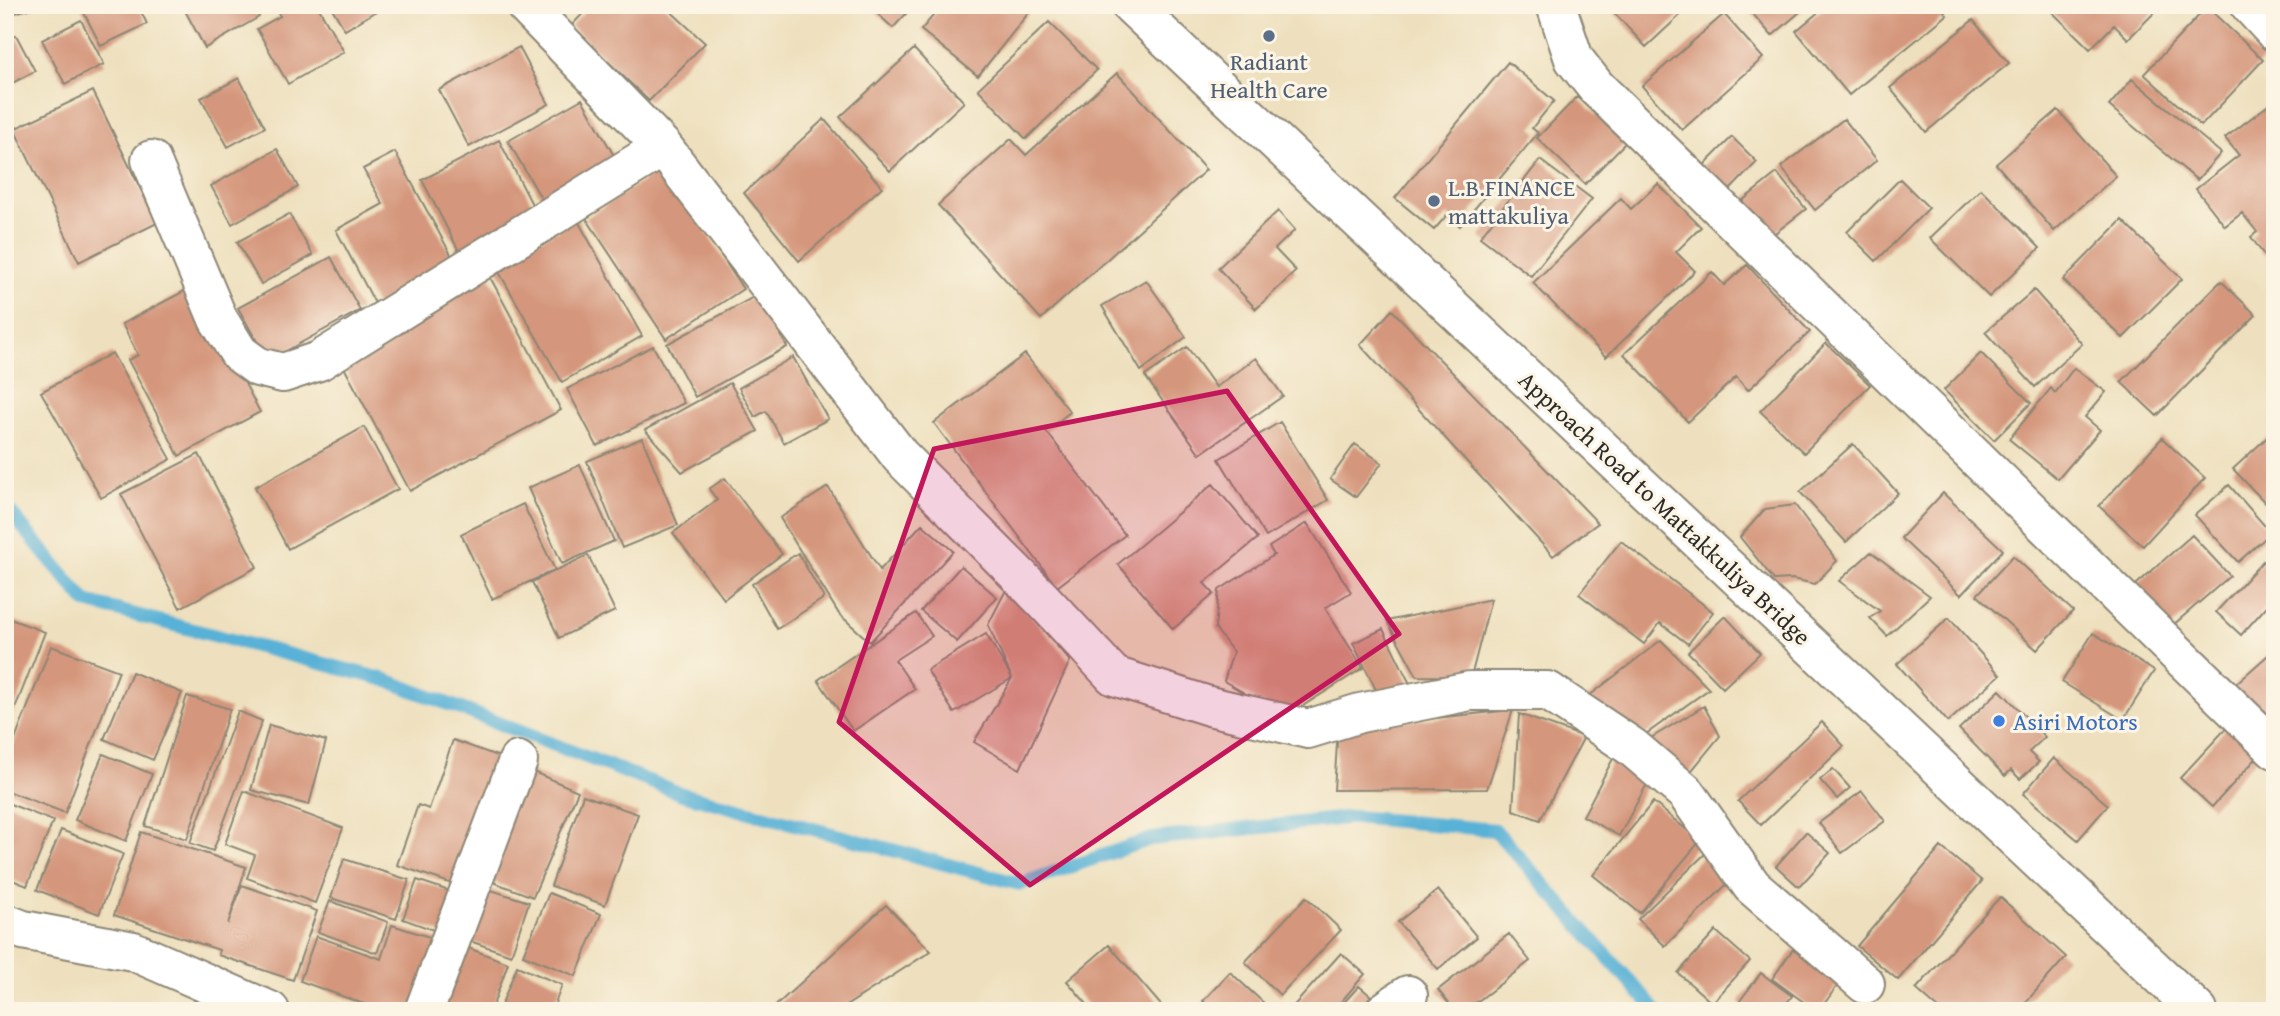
<svg xmlns="http://www.w3.org/2000/svg" width="2280" height="1016" viewBox="0 0 2280 1016" font-family="'Gentium Book Plus',serif">
<style>
.lines{fill:none;stroke-linecap:round;stroke-linejoin:round}
.stream{stroke:#59b1d6;stroke-width:14}
.building{fill:#d4967c}
.street-casing{stroke:#8c8674;stroke-width:42}
.primary-casing{stroke:#8c8674;stroke-width:42}
.street{stroke:#fff;stroke-width:38}
.primary{stroke:#fff;stroke-width:38}
.marked{fill:#c2185b;fill-opacity:0.2;stroke:#c2185b;stroke-width:5;stroke-linejoin:round}
.service-dot{fill:#5c6f8a;stroke:#fcf5e5;stroke-width:2.5}
.shop-dot{fill:#3f7fe0;stroke:#fcf5e5;stroke-width:2.5}
.labels{text-anchor:middle;dominant-baseline:central;stroke-width:6;stroke-linejoin:round;paint-order:stroke}
.service-label{font-size:24px;fill:#4e5e75;stroke:#fcf5e5}
.street-label{font-size:24px;fill:#2b2b2b;stroke:#fcf5e5}
.shop-label{font-size:24px;fill:#366cbe;stroke:#fcf5e5;text-anchor:start}
</style>
<rect width="100%" height="100%" fill="#fcf5e5"/>
<filter id="ink" filterUnits="userSpaceOnUse"><feTurbulence type="fractalNoise" baseFrequency=".0143" numOctaves="2"/><feDisplacementMap in="SourceGraphic" scale="14" xChannelSelector="R" yChannelSelector="G"/><feConvolveMatrix kernelMatrix="1 2 1 2 8 2 1 2 1" color-interpolation-filters="sRGB"/></filter>
<filter id="wash" filterUnits="userSpaceOnUse"><feTurbulence type="fractalNoise" baseFrequency=".00686" numOctaves="4" result="noise"/><feDisplacementMap in="SourceGraphic" scale="28" xChannelSelector="R" yChannelSelector="G"/><feGaussianBlur stdDeviation="1.57" result="paint"/><feColorMatrix in="noise" values="0 0 0 0 0 0 0 0 0 0 0 0 0 0 0 0 0 1.4 0 .05"/><feComposite in="paint" operator="in"/></filter>
<g filter="url(#wash)">
<rect width="100%" height="100%" fill="#eee0be"/>
<g class="lines">
<path class="stream" d="M 5,506 L 86,602 L 386,680 L 682,794 L 1020,884 L 1151,839 L 1355,817 L 1495,830 L 1656,1011"/>
</g>
<g id="blocks">
<path class="building" d="M 5,5 L 38,5 L 38,6 L 5,16 Z
M 84,5 L 138,5 L 147,24 L 101,46 L 81,7 Z
M 182,5 L 252,5 L 259,17 L 205,48 Z
M 274,5 L 317,5 L 344,52 L 288,84 L 257,29 L 280,16 Z
M 330,5 L 386,5 L 345,30 Z
M 591,5 L 664,5 L 705,43 L 649,101 L 571,26 Z
M 868,5 L 914,5 L 893,28 Z
M 942,5 L 1035,5 L 978,76 L 921,30 Z
M 1607,5 L 1685,5 L 1688,8 L 1646,47 Z
M 1745,5 L 1808,5 L 1772,36 Z
M 1827,5 L 1939,5 L 1947,15 L 1849,95 L 1796,31 Z
M 2045,5 L 2162,5 L 2128,39 L 2114,25 L 2090,49 Z
M 2207,7 L 2263,60 L 2201,126 L 2144,74 Z
M 1724,14 L 1763,58 L 1682,130 L 1642,86 Z
M 81,20 L 104,64 L 65,84 L 42,40 Z
M 1973,20 L 2009,63 L 1926,132 L 1890,88 Z
M 1049,22 L 1097,70 L 1026,139 L 978,89 Z
M 16,35 L 35,71 L 5,87 L 5,41 Z
M 519,47 L 549,104 L 469,147 L 439,90 Z
M 914,49 L 964,102 L 890,171 L 840,117 Z
M 1508,62 L 1554,101 L 1532,128 L 1538,133 L 1460,226 L 1447,215 L 1434,230 L 1395,198 Z
M 1117,73 L 1206,170 L 1041,319 L 938,205 L 1011,139 L 1026,155 Z
M 239,78 L 265,127 L 228,147 L 201,98 Z
M 2132,79 L 2221,153 L 2197,180 L 2109,106 Z
M 93,91 L 157,223 L 79,262 L 14,129 Z
M 1577,97 L 1625,143 L 1585,184 L 1537,138 Z
M 582,99 L 618,163 L 545,205 L 508,141 Z
M 2275,100 L 2275,247 L 2264,255 L 2251,237 L 2257,232 L 2242,213 L 2225,226 L 2196,189 L 2239,155 L 2225,138 Z
M 2058,110 L 2116,176 L 2054,231 L 1996,164 Z
M 824,119 L 882,187 L 799,261 L 744,193 Z
M 1844,119 L 1877,160 L 1815,210 L 1781,167 Z
M 1732,137 L 1757,162 L 1728,192 L 1702,167 Z
M 499,140 L 539,218 L 462,257 L 422,180 Z
M 277,149 L 298,187 L 232,224 L 211,186 Z
M 395,152 L 456,264 L 377,307 L 336,230 L 383,204 L 363,169 Z
M 1540,160 L 1592,199 L 1531,276 L 1480,237 Z
M 664,167 L 743,289 L 666,339 L 586,218 Z
M 1777,173 L 1806,209 L 1771,236 L 1742,201 Z
M 1900,179 L 1929,208 L 1876,261 L 1847,232 Z
M 1658,184 L 1701,227 L 1676,252 L 1695,271 L 1606,357 L 1533,283 L 1621,198 L 1631,209 Z
M 1981,189 L 2040,248 L 1989,297 L 1930,238 Z
M 1278,211 L 1295,230 L 1275,249 L 1296,271 L 1256,309 L 1218,268 Z
M 289,214 L 313,255 L 261,284 L 237,242 Z
M 577,219 L 642,336 L 562,382 L 495,265 Z
M 2122,220 L 2182,279 L 2123,338 L 2063,280 Z
M 331,257 L 360,310 L 268,361 L 238,308 Z
M 1747,265 L 1810,332 L 1748,390 L 1736,377 L 1688,422 L 1624,354 L 1712,272 L 1724,285 Z
M 490,277 L 561,410 L 410,491 L 339,358 Z
M 1146,280 L 1186,337 L 1141,371 L 1102,306 Z
M 2221,281 L 2256,315 L 2157,416 L 2121,382 Z
M 190,288 L 210,317 L 260,412 L 179,456 L 128,360 L 138,355 L 122,324 Z
M 2034,290 L 2082,344 L 2035,387 L 1985,332 Z
M 759,294 L 787,347 L 695,397 L 667,344 Z
M 1392,310 L 1598,523 L 1553,556 L 1360,345 Z
M 1826,343 L 1870,385 L 1804,453 L 1760,411 Z
M 653,346 L 684,403 L 597,446 L 567,389 Z
M 1187,347 L 1216,387 L 1256,358 L 1283,396 L 1200,454 L 1145,376 Z
M 112,353 L 171,459 L 101,498 L 41,392 Z
M 1981,353 L 2031,403 L 1994,440 L 1944,390 Z
M 1025,354 L 1070,412 L 1046,431 L 1125,535 L 1057,587 L 934,423 Z
M 793,357 L 828,419 L 784,443 L 766,411 L 755,417 L 739,388 Z
M 2074,368 L 2106,392 L 2085,417 L 2100,430 L 2058,479 L 2009,439 L 2051,388 L 2055,393 Z
M 730,383 L 758,431 L 682,472 L 645,430 Z
M 1280,422 L 1328,500 L 1266,537 L 1219,459 Z
M 364,427 L 398,489 L 288,549 L 255,487 Z
M 2275,430 L 2275,513 L 2233,469 Z
M 642,438 L 678,525 L 622,548 L 587,461 Z
M 2162,438 L 2205,478 L 2143,546 L 2099,506 Z
M 1355,444 L 1382,463 L 1356,497 L 1330,479 Z
M 1853,444 L 1898,493 L 1846,542 L 1800,492 Z
M 199,454 L 257,567 L 180,608 L 121,494 Z
M 580,465 L 614,541 L 562,564 L 528,488 Z
M 725,478 L 782,554 L 724,599 L 673,533 L 717,500 L 709,489 Z
M 1213,484 L 1258,538 L 1204,583 L 1214,594 L 1173,629 L 1118,564 Z
M 2229,485 L 2271,533 L 2238,562 L 2195,515 Z
M 828,487 L 880,570 L 922,524 L 953,551 L 870,642 L 839,614 L 780,518 Z
M 1943,493 L 2003,550 L 1961,595 L 1901,538 Z
M 523,504 L 555,570 L 492,599 L 461,534 Z
M 1795,505 L 1837,561 L 1815,584 L 1792,579 L 1774,580 L 1740,537 L 1765,509 Z
M 1307,523 L 1351,592 L 1325,608 L 1363,668 L 1285,717 L 1224,681 L 1233,652 L 1215,628 L 1219,590 L 1274,555 L 1269,547 Z
M 2192,535 L 2230,576 L 2165,632 L 2129,591 Z
M 1621,541 L 1713,612 L 1688,644 L 1660,623 L 1644,644 L 1579,594 Z
M 1871,552 L 1930,596 L 1887,636 L 1870,618 L 1880,611 L 1839,581 Z
M 798,553 L 824,598 L 777,629 L 752,584 Z
M 588,555 L 615,611 L 559,638 L 532,582 Z
M 2013,556 L 2073,611 L 2037,650 L 1977,595 Z
M 2263,561 L 2275,572 L 2275,597 L 2241,635 L 2216,612 Z
M 961,566 L 997,597 L 957,642 L 921,611 Z
M 1007,588 L 1070,661 L 1020,769 L 974,742 L 1012,678 L 988,625 Z
M 1491,599 L 1471,677 L 1417,676 L 1387,621 Z
M 916,613 L 932,636 L 895,660 L 915,689 L 853,731 L 818,680 Z
M 1725,616 L 1760,653 L 1723,688 L 1688,652 Z
M 5,617 L 45,632 L 5,734 Z
M 1949,618 L 2000,675 L 1948,722 L 1897,664 Z
M 1383,629 L 1412,688 L 1382,702 L 1353,643 Z
M 2093,633 L 2154,671 L 2123,720 L 2062,682 Z
M 986,634 L 1012,678 L 954,713 L 927,670 Z
M 1661,640 L 1709,689 L 1646,734 L 1580,703 Z
M 51,646 L 119,671 L 65,813 L 5,790 L 5,766 Z
M 2275,649 L 2275,732 L 2233,686 Z
M 132,672 L 182,693 L 153,760 L 104,739 Z
M 2000,690 L 2045,737 L 2029,752 L 2039,762 L 2020,779 L 2011,770 L 2005,776 L 1959,729 Z
M 187,696 L 230,709 L 187,839 L 145,826 Z
M 1704,706 L 1720,736 L 1688,775 L 1646,741 Z
M 1513,710 L 1487,789 L 1334,790 L 1338,728 Z
M 238,711 L 262,721 L 213,851 L 190,843 Z
M 1519,714 L 1584,737 L 1540,820 L 1513,810 Z
M 1822,722 L 1844,746 L 1761,825 L 1738,801 Z
M 2231,723 L 2262,752 L 2212,807 L 2180,778 Z
M 269,725 L 326,741 L 309,805 L 251,790 Z
M 453,740 L 511,761 L 467,889 L 397,865 L 418,805 L 429,809 Z
M 1616,753 L 1653,773 L 1619,836 L 1583,816 Z
M 103,754 L 152,774 L 126,841 L 75,820 Z
M 2054,758 L 2108,805 L 2078,840 L 2023,794 Z
M 522,767 L 578,791 L 533,897 L 480,877 Z
M 1833,769 L 1850,788 L 1837,799 L 1820,780 Z
M 244,791 L 343,828 L 315,903 L 247,878 L 255,855 L 225,844 Z
M 1862,791 L 1885,821 L 1842,853 L 1819,823 Z
M 583,795 L 638,814 L 605,905 L 551,886 Z
M 5,802 L 53,821 L 27,886 L 5,877 Z
M 1653,802 L 1700,841 L 1640,913 L 1593,875 Z
M 61,830 L 123,854 L 99,914 L 37,890 Z
M 141,832 L 246,867 L 228,924 L 242,885 L 317,911 L 293,980 L 218,955 L 219,950 L 114,915 Z
M 1806,832 L 1830,853 L 1799,887 L 1776,866 Z
M 1941,847 L 1982,881 L 1898,980 L 1857,946 Z
M 1708,851 L 1734,877 L 1665,946 L 1638,919 Z
M 344,859 L 409,880 L 396,919 L 331,898 Z
M 417,880 L 461,895 L 447,935 L 403,919 Z
M 475,885 L 529,902 L 511,955 L 458,937 Z
M 1438,890 L 1477,937 L 1438,969 L 1398,922 Z
M 549,893 L 601,914 L 576,976 L 523,955 Z
M 1306,897 L 1341,930 L 1280,995 L 1245,962 Z
M 2000,897 L 2066,957 L 2018,1011 L 1941,1011 L 1916,989 Z
M 330,901 L 388,922 L 377,953 L 318,932 Z
M 886,905 L 931,951 L 838,1011 L 770,1011 Z
M 392,925 L 442,941 L 420,1011 L 383,1011 L 300,981 L 316,936 L 381,959 Z
M 1716,931 L 1750,961 L 1712,1003 L 1678,973 Z
M 1509,934 L 1530,961 L 1465,1011 L 1455,1011 L 1438,990 Z
M 455,943 L 508,963 L 491,1011 L 430,1011 Z
M 1109,945 L 1166,1011 L 1093,1011 L 1067,981 Z
M 1793,949 L 1840,982 L 1819,1011 L 1816,1011 L 1772,979 Z
M 1341,953 L 1365,974 L 1333,1011 L 1289,1011 Z
M 517,966 L 562,985 L 552,1011 L 499,1011 Z
M 1230,972 L 1266,1005 L 1260,1011 L 1213,1011 L 1203,1001 Z
M 1761,973 L 1792,996 L 1781,1011 L 1752,1011 L 1739,1002 Z
M 1359,986 L 1371,996 L 1357,1011 L 1336,1011 Z
M 198,993 L 244,1011 L 190,1011 Z"/>
</g>
</g>
<g filter="url(#ink)">
<use href="#blocks" fill-opacity="0" stroke="#8c8674" stroke-width="2"/>
<g class="lines">
<g class="street-casing">
<path id="street" d="M 525,5 L 663,147 L 900,456 L 1042,599 L 1114,676 L 1209,706 L 1308,729 L 1360,713 L 1470,691 L 1548,691 L 1632,747 L 1686,793 L 1752,886 L 1865,984
M 1556,5 L 1574,59 L 1596,87 L 2275,749
M 2250,5 L 2275,32
M 151,160 L 218,319 L 239,353 L 258,367 L 283,373 L 319,361 L 663,147
M 5,923 L 23,930 L 133,951 L 270,1011
M 424,1011 L 518,761
M 1385,1011 L 1408,995"/>
</g>
<g class="primary-casing">
<path id="primary" d="M 1131,5 L 2198,1011"/>
</g>
<use href="#street" class="street"/>
<use href="#primary" class="primary"/>
</g>
</g>
<path class="marked" d="M 1227,391 L 1399,634 L 1030,885 L 839,722 L 934,449 Z"/>
<g class="service-dot">
<circle cx="1269" cy="36" r="7"/>
<circle cx="1434" cy="201" r="7"/>
</g>
<circle class="shop-dot" cx="1999" cy="721" r="7"/>
<g class="labels">
<g class="service-label">
<text x="1269" y="61">Radiant<tspan x="1269" dy="28">Health Care</tspan></text>
<text x="1448" y="187" text-anchor="start">L.B.FINANCE<tspan x="1448" dy="28">mattakuliya</tspan></text>
</g>
<g class="street-label">
<text transform="translate(1665 508) rotate(43)">Approach Road to Mattakkuliya Bridge</text>
</g>
<g class="shop-label">
<text x="2013" y="721">Asiri Motors</text>
</g>
</g>
<rect width="2280" height="1016" fill="none" stroke="#fcf5e5" stroke-width="28"/>
</svg>
